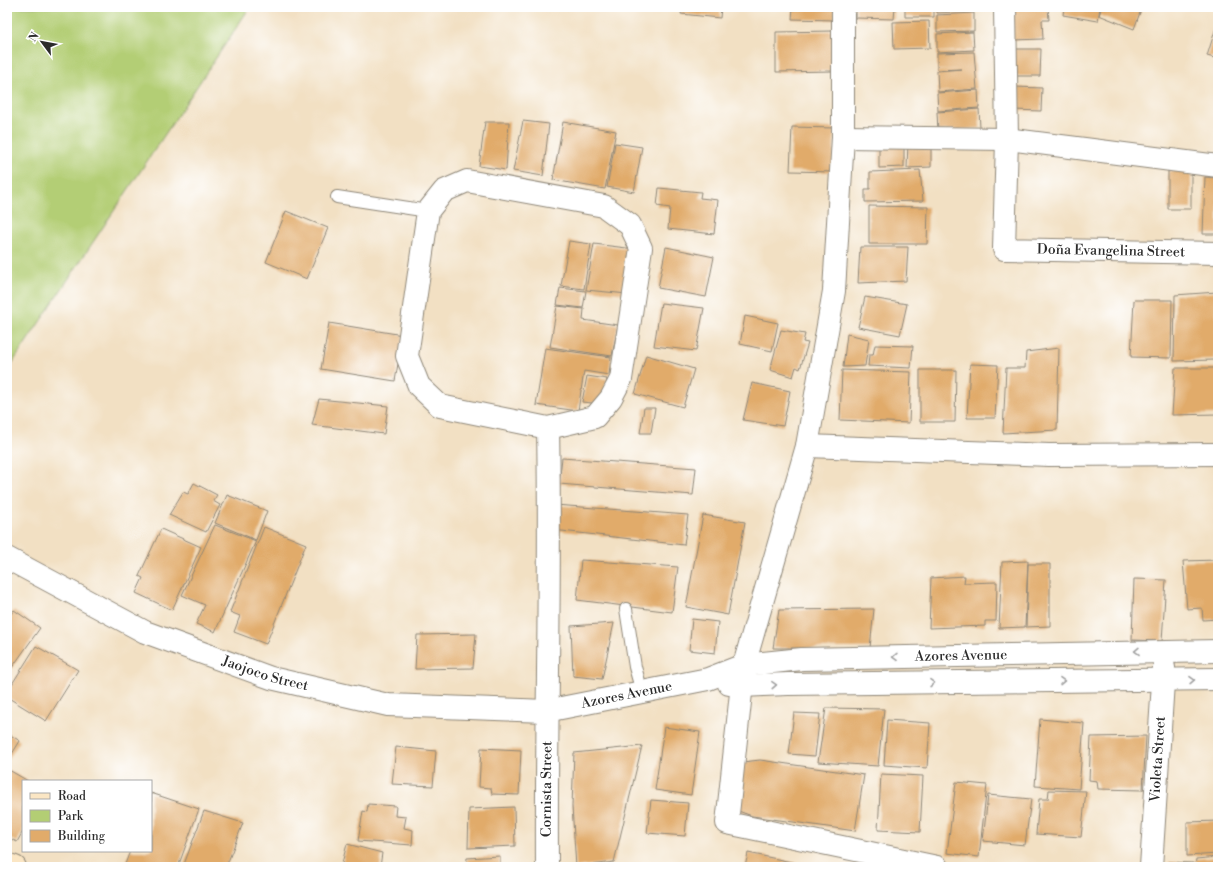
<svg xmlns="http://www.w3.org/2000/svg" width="1225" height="874" viewBox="0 0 1225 874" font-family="'Libre Bodoni',serif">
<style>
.green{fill:#b3ce74;stroke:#6f7c50}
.building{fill:#e1ab6a}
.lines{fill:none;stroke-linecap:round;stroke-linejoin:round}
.lane-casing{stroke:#8e8677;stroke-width:14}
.street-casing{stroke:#8e8677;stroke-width:24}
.secondary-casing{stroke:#8e8677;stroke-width:24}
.lane{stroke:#fff;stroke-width:12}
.street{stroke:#fff;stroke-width:22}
.secondary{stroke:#fbe6c4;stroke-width:22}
.oneway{stroke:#a0a0a0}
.labels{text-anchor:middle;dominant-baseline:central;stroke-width:4;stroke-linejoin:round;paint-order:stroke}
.street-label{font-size:14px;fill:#2b2b2b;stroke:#fff}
</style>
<rect width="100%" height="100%" fill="#fff"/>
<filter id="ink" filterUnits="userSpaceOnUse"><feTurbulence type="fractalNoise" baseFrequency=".025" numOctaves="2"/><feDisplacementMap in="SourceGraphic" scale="8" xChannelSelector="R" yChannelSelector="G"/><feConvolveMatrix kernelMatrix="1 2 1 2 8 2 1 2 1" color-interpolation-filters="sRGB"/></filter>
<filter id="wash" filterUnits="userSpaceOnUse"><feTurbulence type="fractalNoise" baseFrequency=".012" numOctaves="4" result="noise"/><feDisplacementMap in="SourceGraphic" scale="16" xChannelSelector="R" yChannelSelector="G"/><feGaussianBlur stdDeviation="0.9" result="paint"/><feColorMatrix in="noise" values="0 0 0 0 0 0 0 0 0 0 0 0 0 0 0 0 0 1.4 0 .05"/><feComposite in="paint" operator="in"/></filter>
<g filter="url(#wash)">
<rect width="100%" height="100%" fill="#f2e0c3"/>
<path class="green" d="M 7,7 L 250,7 L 7,371 Z"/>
<g id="blocks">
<path class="building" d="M 682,7 L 721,7 L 720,18 L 681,14 Z
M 793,7 L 835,7 L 835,20 L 792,19 Z
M 856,7 L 895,7 L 894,19 L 856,18 Z
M 905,7 L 934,7 L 934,17 L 905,17 Z
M 937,7 L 974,7 L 974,11 L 937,13 Z
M 1011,7 L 1048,7 L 1049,20 L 1042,20 L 1043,39 L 1013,40 Z
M 1064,7 L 1100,7 L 1098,21 L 1063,15 Z
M 1102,7 L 1142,7 L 1134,29 L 1099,15 Z
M 974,13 L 974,31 L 937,32 L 937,15 Z
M 929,21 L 930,48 L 894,49 L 893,22 Z
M 1218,21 L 1218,59 L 1207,56 Z
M 833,31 L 833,71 L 776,72 L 776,32 Z
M 973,32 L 974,50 L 937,52 L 937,34 Z
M 1013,49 L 1041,49 L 1040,76 L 1013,76 Z
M 974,52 L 977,89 L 938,92 L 937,71 L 962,69 L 937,70 L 937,53 Z
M 1015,87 L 1042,88 L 1041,111 L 1014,110 Z
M 978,90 L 979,108 L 938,111 L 937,93 Z
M 979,109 L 980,128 L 938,131 L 937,112 Z
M 523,121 L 549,124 L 543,176 L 513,171 Z
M 485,122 L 509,122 L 506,170 L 479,166 Z
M 563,122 L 616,131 L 605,189 L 553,180 Z
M 792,127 L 835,128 L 833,172 L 790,171 Z
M 879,142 L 904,142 L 904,167 L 879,168 Z
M 908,142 L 931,142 L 931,167 L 907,168 Z
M 615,143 L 642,147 L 634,192 L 607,187 Z
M 920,170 L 923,201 L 865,202 L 865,189 L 870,189 L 870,172 Z
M 1168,171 L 1191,171 L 1191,209 L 1168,209 Z
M 1205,177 L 1218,178 L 1218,234 L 1203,234 Z
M 659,188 L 701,192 L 700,198 L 718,200 L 714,234 L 668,229 L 670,208 L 657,206 Z
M 869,206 L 928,207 L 927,244 L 869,244 Z
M 286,211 L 328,228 L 307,279 L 266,262 Z
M 569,241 L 591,244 L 584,289 L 561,286 Z
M 594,244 L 635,249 L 628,294 L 586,290 Z
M 666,247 L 714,257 L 706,297 L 658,288 Z
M 860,247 L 908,247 L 906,281 L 858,283 Z
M 560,288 L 586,291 L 583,308 L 557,305 Z
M 1217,292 L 1215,360 L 1174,361 L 1175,295 Z
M 865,297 L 907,304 L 900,335 L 858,327 Z
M 1134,300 L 1172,300 L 1171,358 L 1131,357 Z
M 661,303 L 704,308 L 696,351 L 654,346 Z
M 557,306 L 584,309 L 583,320 L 618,325 L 612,356 L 550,347 Z
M 745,316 L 778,323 L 772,351 L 740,344 Z
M 329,323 L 403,335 L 395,381 L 321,369 Z
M 781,330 L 805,334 L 803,342 L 808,343 L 800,369 L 796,367 L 793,377 L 770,370 Z
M 847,334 L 869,339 L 865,366 L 843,367 Z
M 875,345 L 913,346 L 911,368 L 868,366 L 869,355 L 873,355 Z
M 545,348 L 611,357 L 609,375 L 584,371 L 578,411 L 536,405 Z
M 1059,348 L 1057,430 L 1003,433 L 1006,368 L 1025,368 L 1026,352 Z
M 646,355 L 694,369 L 683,407 L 635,394 Z
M 970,364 L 998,365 L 995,418 L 967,418 Z
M 1175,368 L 1218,368 L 1218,414 L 1172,415 Z
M 842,370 L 911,372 L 909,423 L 840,420 Z
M 920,370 L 956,370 L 955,422 L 920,422 Z
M 587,376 L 607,379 L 602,404 L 582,402 Z
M 752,383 L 790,391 L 783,426 L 743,420 Z
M 319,399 L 388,406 L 384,434 L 312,425 Z
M 644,408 L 655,408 L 651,433 L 640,433 Z
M 562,458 L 696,468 L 693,495 L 559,484 Z
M 194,483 L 217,495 L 213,501 L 220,505 L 206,532 L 169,515 L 183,492 L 188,494 Z
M 227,495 L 267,511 L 256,540 L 215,523 Z
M 555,505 L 688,515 L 684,545 L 553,530 Z
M 703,515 L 745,522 L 728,615 L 686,607 Z
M 215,525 L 256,541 L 215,632 L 196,624 L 205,605 L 182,595 Z
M 264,527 L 306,544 L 266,644 L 234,632 L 240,616 L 230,612 Z
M 161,529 L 201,547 L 172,610 L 136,593 L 143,578 L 139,576 Z
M 581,560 L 678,567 L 672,612 L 577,600 Z
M 1218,560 L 1218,619 L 1203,620 L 1202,608 L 1187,609 L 1183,561 Z
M 1028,561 L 1025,627 L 999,628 L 1002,562 Z
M 1028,564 L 1050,564 L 1050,626 L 1026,627 Z
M 965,576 L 964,583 L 997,582 L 996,621 L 985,621 L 985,626 L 929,628 L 931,578 Z
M 1134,579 L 1166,580 L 1162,641 L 1132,640 Z
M 874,609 L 870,648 L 773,648 L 779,610 Z
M 14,610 L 40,628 L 11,669 L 7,666 L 7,619 Z
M 692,619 L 718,622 L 715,653 L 689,650 Z
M 614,623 L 602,679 L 573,676 L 571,626 Z
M 476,634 L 473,668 L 415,669 L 417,635 Z
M 36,646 L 78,670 L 46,721 L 7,697 L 7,692 Z
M 826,708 L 884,709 L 878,766 L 818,762 Z
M 794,713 L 820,714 L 815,756 L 789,754 Z
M 1040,719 L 1084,723 L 1079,789 L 1035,786 Z
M 887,720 L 930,723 L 927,768 L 884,765 Z
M 664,727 L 700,732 L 691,795 L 655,790 Z
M 7,733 L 20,741 L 7,762 Z
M 1146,736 L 1143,790 L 1098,789 L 1097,781 L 1089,780 L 1091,737 Z
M 642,746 L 614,862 L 576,867 L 572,806 L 574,753 Z
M 396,747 L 436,751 L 433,786 L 392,784 Z
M 481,748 L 521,750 L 519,795 L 492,794 L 491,788 L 479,787 Z
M 760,760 L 864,775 L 855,831 L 752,816 L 733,809 L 734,763 Z
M 9,770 L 28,781 L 23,781 L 23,831 L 17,842 L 7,837 L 7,774 Z
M 881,774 L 923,776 L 920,832 L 878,830 Z
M 956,782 L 987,785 L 979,857 L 947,853 Z
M 1049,790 L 1086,791 L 1081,837 L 1036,834 L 1039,799 L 1048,799 Z
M 151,793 L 199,809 L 178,867 L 124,867 L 130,851 L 151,851 Z
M 988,795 L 1031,799 L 1025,845 L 983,841 Z
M 651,800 L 688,803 L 685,836 L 647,833 Z
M 368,804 L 396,806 L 395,816 L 406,817 L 404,828 L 413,830 L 412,845 L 358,841 L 363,811 L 367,812 Z
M 514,807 L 515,846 L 468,848 L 469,809 Z
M 204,811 L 243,823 L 226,867 L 183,867 Z
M 1218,821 L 1218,854 L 1187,856 L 1187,822 Z
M 347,844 L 382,853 L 380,867 L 341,867 Z
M 748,853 L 811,866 L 811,867 L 745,867 Z
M 500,856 L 500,867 L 466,867 L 467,858 Z
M 1218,857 L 1218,867 L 1195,867 L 1196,859 Z
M 1169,862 L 1193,863 L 1193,867 L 1168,867 Z"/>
</g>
</g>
<g filter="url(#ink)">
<use href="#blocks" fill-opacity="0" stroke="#8e8677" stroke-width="1"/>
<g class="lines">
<g class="lane-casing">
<path id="lane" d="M 337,197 L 428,211
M 626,609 L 635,667 L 642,692"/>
</g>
<g class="street-casing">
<g id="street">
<path d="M 843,7 L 843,137 L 834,291 L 807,446 L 744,665 L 727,823 L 937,867"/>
<path id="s1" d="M 1005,7 L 1007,139 L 1004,249 L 1218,253"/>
<path d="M 843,137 L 1007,139 L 1218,166"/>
<path d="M 467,181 L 604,206 L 630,225 L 641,248 L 621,379 L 611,398 L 595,417 L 548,428 L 440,406 L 419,386 L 407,356 L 428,211 L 444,191 Z"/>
<path d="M 807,446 L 1049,455 L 1218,454"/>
<path id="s2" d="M 7,558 L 145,632 L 271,678 L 388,705 L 546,711 L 708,679 L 744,665 L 802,659 L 1218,651"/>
<path d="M 729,684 L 742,686 L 788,684 L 1218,679"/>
<path id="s3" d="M 547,867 C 546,721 551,574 548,428"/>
<path id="s4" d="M 1151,867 L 1164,667"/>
</g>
</g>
<g class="secondary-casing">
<path id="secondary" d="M 7,864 L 15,867"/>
</g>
<use href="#lane" class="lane"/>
<use href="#street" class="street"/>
<use href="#secondary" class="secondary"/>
</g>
<defs><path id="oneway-chevron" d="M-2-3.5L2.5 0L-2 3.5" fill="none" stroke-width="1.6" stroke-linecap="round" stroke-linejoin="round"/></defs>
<g class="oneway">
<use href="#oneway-chevron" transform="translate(1137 651) rotate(179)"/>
<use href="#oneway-chevron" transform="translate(895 657) rotate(179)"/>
<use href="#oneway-chevron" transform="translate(1192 680) rotate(-1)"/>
<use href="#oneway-chevron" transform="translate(1062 681) rotate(-1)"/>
<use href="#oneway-chevron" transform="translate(932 683) rotate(-1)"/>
<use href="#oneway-chevron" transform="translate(774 685) rotate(-3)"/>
</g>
</g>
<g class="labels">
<g class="street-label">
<text stroke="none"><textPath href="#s1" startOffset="349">Doña Evangelina Street</textPath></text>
<text stroke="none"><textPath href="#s2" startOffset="990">Azores Avenue</textPath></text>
<text stroke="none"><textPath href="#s2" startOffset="284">Jaojoco Street</textPath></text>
<text stroke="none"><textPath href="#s2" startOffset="651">Azores Avenue</textPath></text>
<text stroke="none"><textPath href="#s4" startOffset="108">Violeta Street</textPath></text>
<text stroke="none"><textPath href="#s3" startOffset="78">Cornista Street</textPath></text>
</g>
</g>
<rect width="1225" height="874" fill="none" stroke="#fff" stroke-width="24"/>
<rect x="22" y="780" width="130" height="72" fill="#ffffff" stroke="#aaaaaa"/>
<rect x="30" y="793" width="20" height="6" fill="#fbe6c4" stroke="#aaaaaa"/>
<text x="58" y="800" font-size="12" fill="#2b2b2b">Road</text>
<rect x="30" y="810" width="20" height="12" fill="#b3ce74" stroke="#aaaaaa"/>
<text x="58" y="820" font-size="12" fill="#2b2b2b">Park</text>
<rect x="30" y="830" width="20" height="12" fill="#e1ab6a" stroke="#aaaaaa"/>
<text x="58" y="840" font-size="12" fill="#2b2b2b">Building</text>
<g transform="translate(42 42) rotate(302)" stroke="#ffffff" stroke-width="3" paint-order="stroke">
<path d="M0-3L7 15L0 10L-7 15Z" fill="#2b2b2b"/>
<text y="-6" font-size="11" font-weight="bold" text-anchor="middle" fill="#2b2b2b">N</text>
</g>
</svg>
